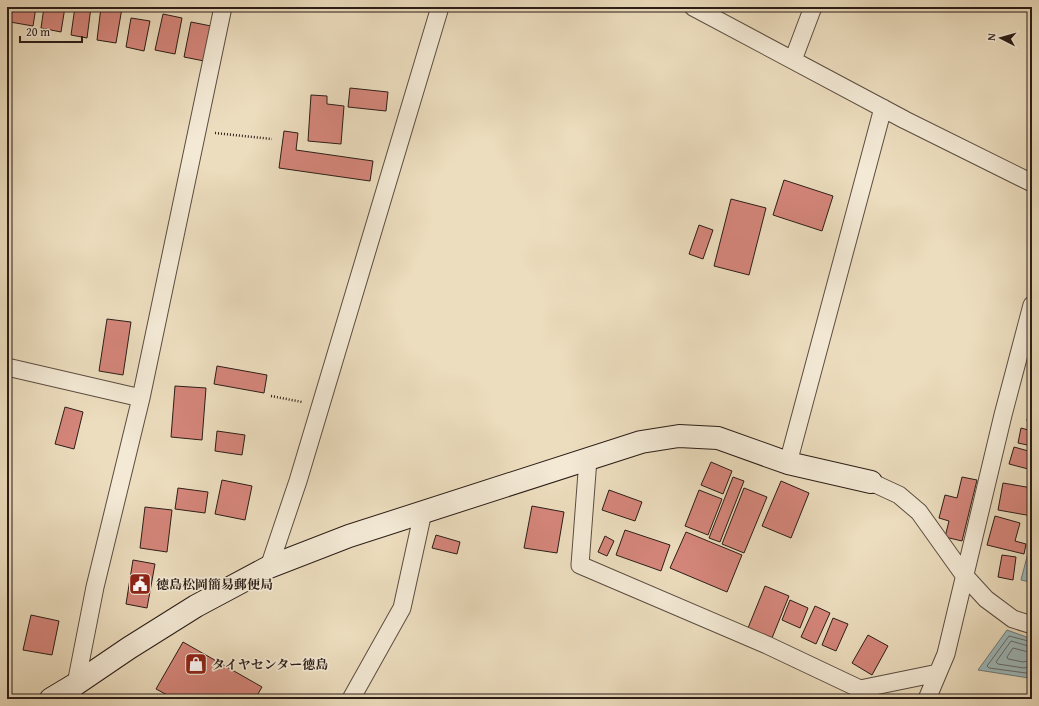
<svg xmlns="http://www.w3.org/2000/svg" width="1039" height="706" viewBox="0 0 1039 706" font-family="'Gentium Book Plus','Noto Serif JP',serif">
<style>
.water{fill:#9db9bc;stroke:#6f7b7a}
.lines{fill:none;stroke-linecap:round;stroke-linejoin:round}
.shore{stroke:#646b6a;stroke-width:1}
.building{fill:#d5867b;stroke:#2b1d17}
.street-casing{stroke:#5b4d41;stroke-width:19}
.secondary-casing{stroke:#2b1d17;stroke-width:24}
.path{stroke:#2b1d17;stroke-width:2.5;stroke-dasharray:1 2;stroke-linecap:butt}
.street{stroke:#f3e9d5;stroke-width:17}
.secondary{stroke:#f3e9d5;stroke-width:22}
.labels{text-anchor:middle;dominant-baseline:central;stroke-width:3.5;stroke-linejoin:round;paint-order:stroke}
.poi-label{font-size:13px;font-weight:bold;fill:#2b1d17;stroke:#f3e9d5;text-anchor:start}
</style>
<rect width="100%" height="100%" fill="#ecddbe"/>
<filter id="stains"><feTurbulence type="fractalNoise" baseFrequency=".005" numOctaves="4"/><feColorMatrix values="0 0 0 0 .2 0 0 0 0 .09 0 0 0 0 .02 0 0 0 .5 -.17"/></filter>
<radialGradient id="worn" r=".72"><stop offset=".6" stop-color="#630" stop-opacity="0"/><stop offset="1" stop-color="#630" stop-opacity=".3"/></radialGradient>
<path class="water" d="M 1032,537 L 1032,593 L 1029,592 L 1030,582 L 1021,580 Z
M 1007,630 L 1032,639 L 1032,670 L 1029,678 L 978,670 Z"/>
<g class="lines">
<path class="shore" d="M 1032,642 L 1009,636 L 987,666 L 989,668 L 1026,673 L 1032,671
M 1032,647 L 1011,641 L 996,662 L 998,664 L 1024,668 L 1032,666
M 1032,653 L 1013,648 L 1007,657 L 1008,659 L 1023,662 L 1032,660"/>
</g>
<path class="building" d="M 13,7 L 36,7 L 33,26 L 10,22 Z
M 44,7 L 65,7 L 61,32 L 41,28 Z
M 75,7 L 91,7 L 87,38 L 71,35 Z
M 101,7 L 122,8 L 116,43 L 97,40 Z
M 163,14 L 182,18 L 175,54 L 155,50 Z
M 131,18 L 150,21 L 144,51 L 126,47 Z
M 191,22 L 211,26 L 204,61 L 184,57 Z
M 350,88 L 388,92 L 386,111 L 348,107 Z
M 311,95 L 327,96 L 327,104 L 344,106 L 341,144 L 308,141 Z
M 284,131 L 298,133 L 296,150 L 373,161 L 370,181 L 279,168 Z
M 784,180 L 833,196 L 822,231 L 773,215 Z
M 731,199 L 766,208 L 749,275 L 714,266 Z
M 699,225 L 713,230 L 703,259 L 689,254 Z
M 107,319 L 131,322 L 123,375 L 99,371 Z
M 217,366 L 267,375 L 264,393 L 214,384 Z
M 175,386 L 206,388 L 202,440 L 171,437 Z
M 1031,397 L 1032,398 L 1032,422 L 1027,421 Z
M 65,407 L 83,412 L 74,449 L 55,444 Z
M 1021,428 L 1032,431 L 1032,446 L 1018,443 Z
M 217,431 L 245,435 L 242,455 L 215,451 Z
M 1014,447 L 1032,452 L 1032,470 L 1009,464 Z
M 711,462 L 732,471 L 723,494 L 701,485 Z
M 733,477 L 744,481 L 720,542 L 709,538 Z
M 962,477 L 977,480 L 962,541 L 945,537 L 949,521 L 939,518 L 945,495 L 957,498 Z
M 222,480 L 252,486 L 245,520 L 215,514 Z
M 781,481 L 809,493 L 791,538 L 762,526 Z
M 1003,483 L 1032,488 L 1032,516 L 998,510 Z
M 178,488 L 208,492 L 205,513 L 175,509 Z
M 744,488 L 767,497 L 744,553 L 722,544 Z
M 609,490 L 642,502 L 635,521 L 602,510 Z
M 699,490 L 722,499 L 708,535 L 685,526 Z
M 532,506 L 564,512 L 557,553 L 524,548 Z
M 145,507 L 172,510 L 167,552 L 140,548 Z
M 995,516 L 1020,523 L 1015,541 L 1026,544 L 1024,554 L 987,545 Z
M 625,530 L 670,545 L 661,571 L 616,555 Z
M 686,532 L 742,555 L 727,592 L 670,568 Z
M 436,535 L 460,542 L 457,554 L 432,548 Z
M 605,536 L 614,541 L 607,556 L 598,552 Z
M 1002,555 L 1016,557 L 1013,580 L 998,577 Z
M 133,560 L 155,564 L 147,608 L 126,604 Z
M 765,586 L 789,596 L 772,638 L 748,628 Z
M 790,600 L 808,608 L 800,628 L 782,620 Z
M 815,606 L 830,613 L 816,644 L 801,637 Z
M 31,615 L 59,621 L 52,655 L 23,650 Z
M 833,618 L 848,624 L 836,651 L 822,645 Z
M 868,635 L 888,646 L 872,675 L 852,663 Z
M 183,642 L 262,687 L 255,699 L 175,699 L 156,689 Z"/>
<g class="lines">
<g class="street-casing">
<path id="street" d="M 693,7 L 905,120 L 1032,183
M 793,60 L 813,7
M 7,367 L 141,398
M 588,459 L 580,565 L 767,645 L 860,689 L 938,673
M 788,463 L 883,108
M 871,482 L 899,495 L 919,512 L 964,575 L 986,599 L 1013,619 L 1032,625
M 269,567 L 298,481 L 440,7
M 76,684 L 95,587 L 141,398 L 223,7
M 351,699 L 402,608 L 423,512
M 927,699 L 946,654 L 1003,415 L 1032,305"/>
</g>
<g class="secondary-casing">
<path id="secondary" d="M 51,699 L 76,684 L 129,648 L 196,606 L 269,567 L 349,536 L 641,442 L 679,436 L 718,438 L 788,463 L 871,482"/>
</g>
<path class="path" d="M 215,133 L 272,139
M 271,396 L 302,402"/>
<use href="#street" class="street"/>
<use href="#secondary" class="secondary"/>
</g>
<defs>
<g id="civic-square" transform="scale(1.15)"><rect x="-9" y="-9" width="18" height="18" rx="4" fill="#8f2418" stroke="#f3e9d5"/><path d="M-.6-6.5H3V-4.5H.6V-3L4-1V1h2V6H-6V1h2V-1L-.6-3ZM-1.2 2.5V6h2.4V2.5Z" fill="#fff"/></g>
<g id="shop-square" transform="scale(1.15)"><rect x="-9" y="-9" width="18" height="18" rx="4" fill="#8f2418" stroke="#f3e9d5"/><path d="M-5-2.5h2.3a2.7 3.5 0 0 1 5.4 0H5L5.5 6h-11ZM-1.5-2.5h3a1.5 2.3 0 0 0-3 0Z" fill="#fff"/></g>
</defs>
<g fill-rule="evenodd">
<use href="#civic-square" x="140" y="584"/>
<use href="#shop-square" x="196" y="664"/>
</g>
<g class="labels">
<g class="poi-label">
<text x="156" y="584">徳島松岡簡易郵便局</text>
<text x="212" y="664">タイヤセンター徳島</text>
</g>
</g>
<rect width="1039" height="706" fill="none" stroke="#ecddbe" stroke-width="24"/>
<rect x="8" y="8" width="1023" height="690" fill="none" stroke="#2b1d17" stroke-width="2"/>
<rect x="12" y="12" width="1015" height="682" fill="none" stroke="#2b1d17"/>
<g transform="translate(1001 38) rotate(276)" stroke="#f3e9d5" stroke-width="3" paint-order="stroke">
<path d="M0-3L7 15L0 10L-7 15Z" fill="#2b1d17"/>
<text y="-6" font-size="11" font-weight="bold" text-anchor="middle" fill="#2b1d17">N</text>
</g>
<path d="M20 36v6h62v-6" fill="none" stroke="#2b1d17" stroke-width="2"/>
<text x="26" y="36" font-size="12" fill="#2b1d17" stroke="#f3e9d5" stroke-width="3" paint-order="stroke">20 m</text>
<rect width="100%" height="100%" filter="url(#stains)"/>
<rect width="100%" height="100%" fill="url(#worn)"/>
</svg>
